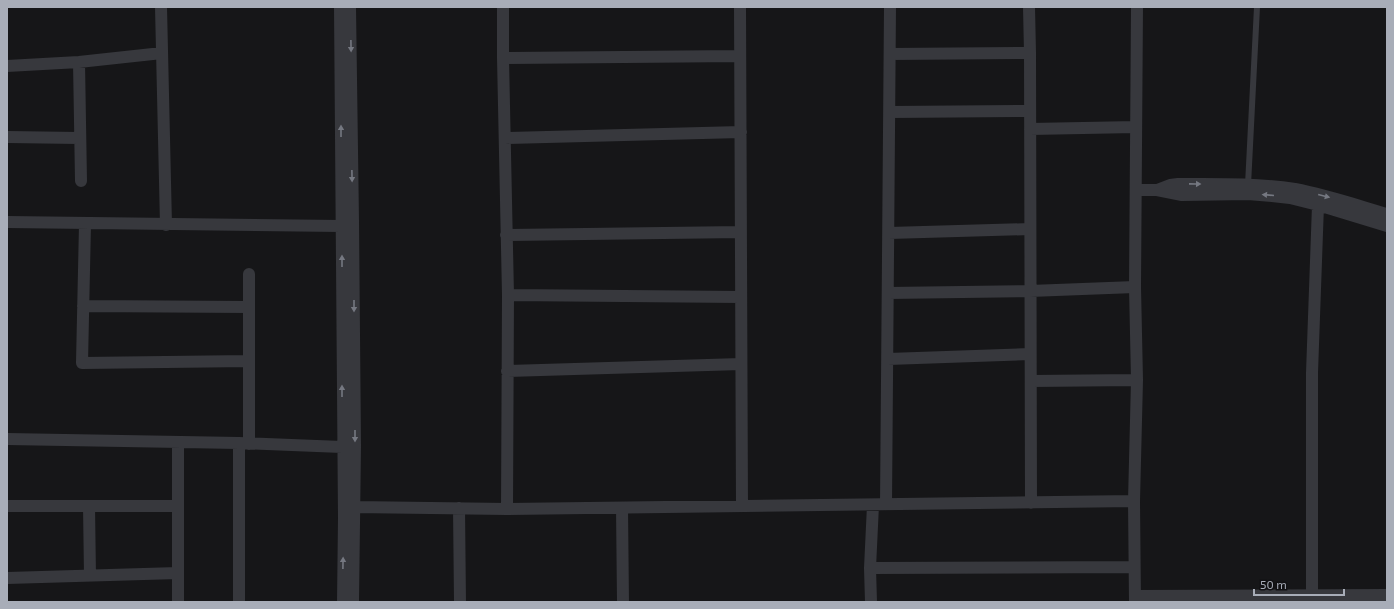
<svg xmlns="http://www.w3.org/2000/svg" width="1394" height="609" viewBox="0 0 1394 609" font-family="'Exo 2',sans-serif">
<style>
.lines{fill:none;stroke-linecap:round;stroke-linejoin:round}
.service{stroke:#37383d;stroke-width:6}
.minor{stroke:#37383d;stroke-width:12}
.oneway{fill:#757881}
</style>
<rect width="100%" height="100%" fill="#161618"/>
<g class="lines">
<path class="service" d="M 1248,185 L 1257,7"/>
<path class="minor" d="M 161,7 L 166,225
M 340,7 L 344,518 L 343,602
M 350,7 L 353,221 L 355,446 L 353,602
M 503,7 L 503,58 L 508,295 L 507,509
M 740,7 L 742,506
M 1029,7 L 1030,53 L 1031,503
M 890,54 L 1030,53
M 503,58 L 740,56
M 79,62 L 81,181
M 7,66 L 79,62 L 162,53
M 890,112 L 1030,111
M 1030,129 L 1136,127
M 7,137 L 79,138
M 505,138 L 741,132
M 1136,190 L 1157,190 L 1182,195 L 1248,194 L 1272,196 L 1290,198 L 1318,205 L 1387,226
M 1157,190 L 1170,185 L 1178,184 C 1217,184 1256,183 1295,189 C 1326,195 1356,205 1387,214
M 7,222 L 341,226
M 85,224 L 82,363 L 249,361
M 889,233 L 1030,229
M 506,235 L 741,232
M 249,274 L 249,444
M 888,293 L 1030,291 L 1135,287
M 508,295 L 741,297
M 83,306 L 249,307
M 888,359 L 1030,354
M 507,371 L 741,364
M 1031,381 L 1137,380
M 7,439 L 239,443 L 342,447
M 178,442 L 178,602
M 239,443 L 239,602
M 886,504 L 890,7
M 7,506 L 178,506
M 89,506 L 90,576
M 354,507 L 507,509 L 1134,501
M 459,508 L 460,602
M 622,508 L 623,602
M 870,568 L 1134,567
M 7,578 L 178,573
M 1312,595 L 1312,373 L 1318,205
M 1135,596 L 1387,595
M 871,602 L 870,568 L 873,505
M 1135,602 L 1134,501 L 1137,380 L 1135,287 L 1137,7"/>
</g>
<defs><path id="oneway-solid" d="M-6-.8H1V-3.2L6.5 0L1 3.2V.8H-6Z"/></defs>
<g class="oneway">
<use href="#oneway-solid" transform="translate(351 46) rotate(89)"/>
<use href="#oneway-solid" transform="translate(341 131) rotate(-90)"/>
<use href="#oneway-solid" transform="translate(352 176) rotate(89)"/>
<use href="#oneway-solid" transform="translate(1195 184) rotate(1)"/>
<use href="#oneway-solid" transform="translate(1268 195) rotate(-175)"/>
<use href="#oneway-solid" transform="translate(1324 196) rotate(14)"/>
<use href="#oneway-solid" transform="translate(342 261) rotate(-90)"/>
<use href="#oneway-solid" transform="translate(354 306) rotate(90)"/>
<use href="#oneway-solid" transform="translate(342 391) rotate(-90)"/>
<use href="#oneway-solid" transform="translate(355 436) rotate(90)"/>
<use href="#oneway-solid" transform="translate(343 563) rotate(-89)"/>
</g>
<rect width="1394" height="609" fill="none" stroke="#a8adb8" stroke-width="16"/>
<path d="M1254 589v6h90v-6" fill="none" stroke="#a8adb8" stroke-width="2"/>
<text x="1260" y="589" font-size="12" fill="#a8adb8" stroke="#111113" stroke-width="3" paint-order="stroke">50 m</text>
</svg>
